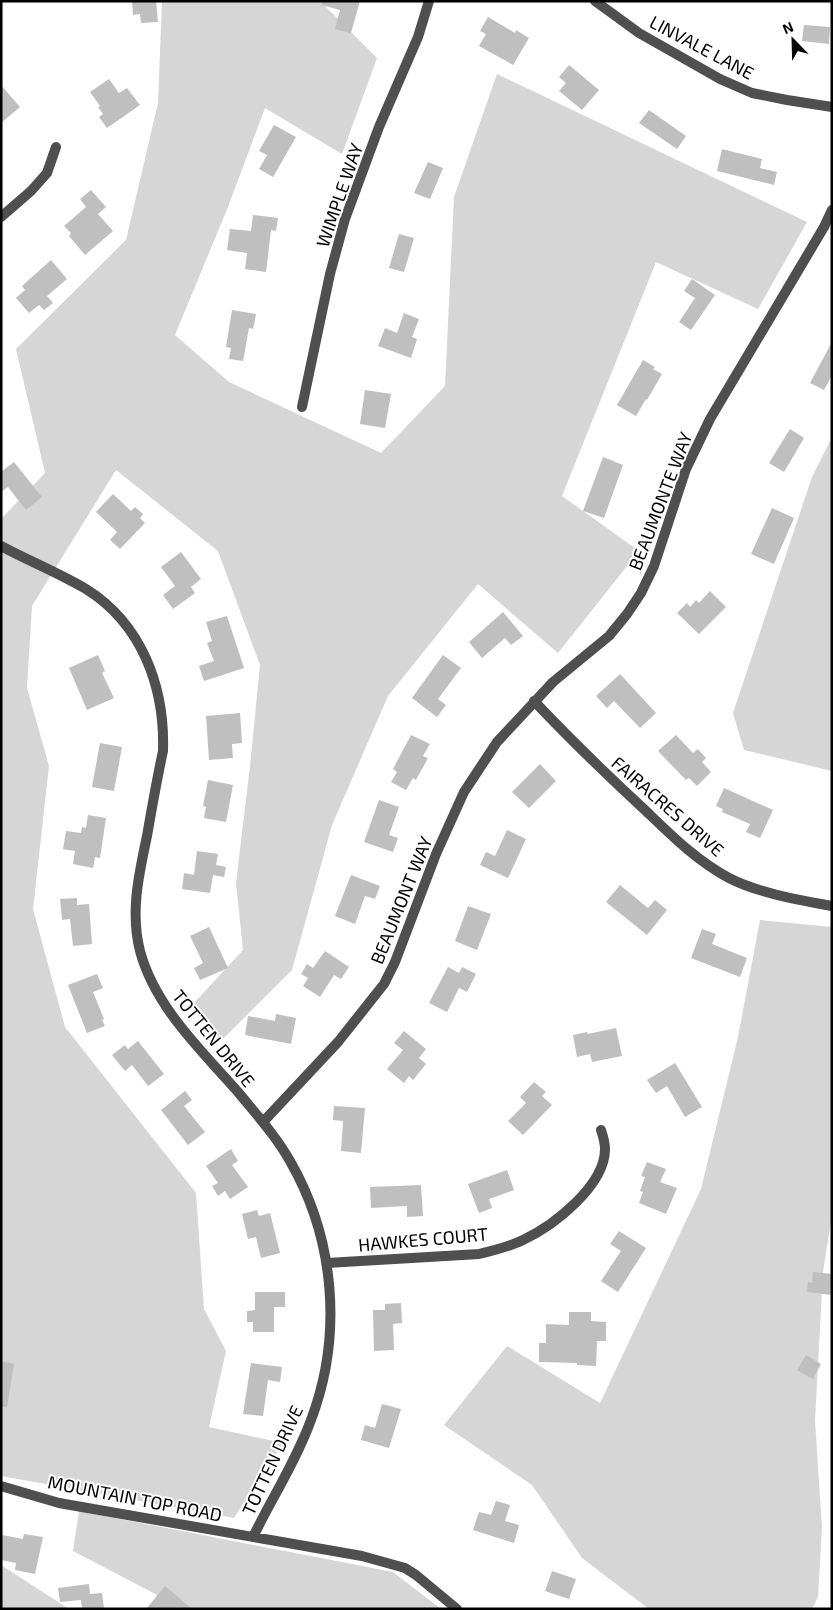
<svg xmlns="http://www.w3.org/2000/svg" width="833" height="1610" viewBox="0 0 833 1610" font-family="'Exo 2',sans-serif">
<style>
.green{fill:#d6d6d6}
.building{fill:#bfbfbf}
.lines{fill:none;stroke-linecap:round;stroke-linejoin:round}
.minor{stroke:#4f4f4f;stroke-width:10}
.labels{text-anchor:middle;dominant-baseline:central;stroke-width:4;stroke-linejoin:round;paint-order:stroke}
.street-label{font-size:18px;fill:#000;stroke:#fff}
</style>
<rect width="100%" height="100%" fill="#fff"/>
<path class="green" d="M 162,1 L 320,1 L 377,58 L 342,154 L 265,108 L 228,207 L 175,335 L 229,382 L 381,453 L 445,386 L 454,197 L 497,74 L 807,222 L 758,309 L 656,262 L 562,496 L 639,551 L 558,653 L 478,584 L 388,696 L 332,825 L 292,970 L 220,1042 L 193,1004 L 243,950 L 236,883 L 250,766 L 260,665 L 218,551 L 116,470 L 32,606 L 27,688 L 49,766 L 33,909 L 65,1027 L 196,1193 L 204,1309 L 226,1351 L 209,1427 L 283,1443 L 234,1518 L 1,1476 L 1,519 L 45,473 L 16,349 L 126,240 L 158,103 Z
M 832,437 L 832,771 L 744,750 L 733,713 L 812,477 Z
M 760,920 L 832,927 L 832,1215 L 823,1272 L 815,1421 L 822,1527 L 818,1597 L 812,1609 L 649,1609 L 582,1558 L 532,1485 L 444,1425 L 507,1346 L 600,1403 L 701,1189 L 738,1037 Z
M 79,1511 L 393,1572 L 441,1609 L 184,1609 L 73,1551 Z
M 1,1565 L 69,1609 L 1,1609 Z"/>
<path class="building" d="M 132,1 L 156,1 L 158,22 L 141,23 L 140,14 L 133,15 Z
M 322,1 L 360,1 L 351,33 L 335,29 L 340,10 L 322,5 Z
M 488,17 L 515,33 L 516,30 L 529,38 L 513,65 L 479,46 L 486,34 L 480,31 Z
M 804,25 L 830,27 L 829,44 L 802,41 Z
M 569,65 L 599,90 L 582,110 L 559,91 L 566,83 L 559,77 Z
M 109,79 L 119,93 L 127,88 L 140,105 L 107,128 L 99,117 L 103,114 L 98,107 L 100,106 L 90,92 Z
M 1,85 L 20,107 L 1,123 Z
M 649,110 L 686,136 L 677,149 L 639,123 Z
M 274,125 L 296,137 L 273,177 L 259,169 L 267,155 L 259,151 Z
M 722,149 L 762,159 L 760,168 L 777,172 L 774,185 L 717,171 Z
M 428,162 L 443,168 L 430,199 L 414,193 Z
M 91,190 L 106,207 L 98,214 L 113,231 L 85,255 L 69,236 L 71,233 L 64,226 L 86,207 L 80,199 Z
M 253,215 L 278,218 L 276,231 L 271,230 L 266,272 L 245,269 L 247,253 L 227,250 L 230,229 L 251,231 Z
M 399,234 L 414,238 L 404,272 L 389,268 Z
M 51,260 L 67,279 L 47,296 L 53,303 L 44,310 L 39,305 L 29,313 L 16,298 L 25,290 L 22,286 Z
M 692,279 L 715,295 L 691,330 L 679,322 L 695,298 L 684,291 Z
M 232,310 L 256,314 L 253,329 L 249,328 L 243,361 L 229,359 L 231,348 L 226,347 Z
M 404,313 L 419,319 L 412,337 L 417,339 L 411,358 L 378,346 L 385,328 L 397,333 Z
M 832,342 L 832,375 L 824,390 L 810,383 Z
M 643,360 L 655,367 L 653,369 L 662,374 L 647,400 L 646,399 L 636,416 L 617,405 Z
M 365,390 L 391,394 L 385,428 L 360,424 Z
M 790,429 L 804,438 L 784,472 L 769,463 Z
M 603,457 L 623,465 L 604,518 L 583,511 Z
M 14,462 L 42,497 L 26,510 L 8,487 L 1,492 L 1,472 Z
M 113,494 L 131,511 L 135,507 L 143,514 L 140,518 L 145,523 L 120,549 L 110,540 L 117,532 L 96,512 Z
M 772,508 L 794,518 L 774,564 L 751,554 Z
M 181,552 L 201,579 L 191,587 L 195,593 L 173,609 L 163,595 L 175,586 L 161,567 Z
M 710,591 L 726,607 L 699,634 L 677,613 L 687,603 L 690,607 L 696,600 L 699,603 Z
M 503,612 L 523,636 L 511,645 L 505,638 L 482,658 L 469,642 Z
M 227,616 L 244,668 L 204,681 L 199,666 L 214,661 L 207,643 L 212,641 L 206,622 Z
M 98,655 L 105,671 L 102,673 L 114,698 L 87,710 L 69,668 Z
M 443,655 L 461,668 L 438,699 L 446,705 L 437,717 L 412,698 Z
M 620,674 L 656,713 L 640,728 L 614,701 L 607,708 L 596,696 Z
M 240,713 L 242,743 L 232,744 L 233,758 L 209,760 L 206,716 Z
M 411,735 L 430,744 L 423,756 L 428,758 L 416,780 L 413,778 L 406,790 L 391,782 L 397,772 L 393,769 Z
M 676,735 L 693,753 L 698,749 L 706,758 L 702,762 L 711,772 L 697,786 L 689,778 L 686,780 L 658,751 Z
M 100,743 L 122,747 L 114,791 L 92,787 Z
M 540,764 L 556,781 L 529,808 L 512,792 Z
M 208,780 L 233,785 L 226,822 L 204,818 L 206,807 L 203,806 Z
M 724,788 L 773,810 L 760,838 L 746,832 L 750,824 L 722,812 L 723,809 L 716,806 Z
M 379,800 L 399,807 L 389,835 L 398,838 L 393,852 L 364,842 Z
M 88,815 L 106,818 L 100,858 L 95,857 L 93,868 L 73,864 L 75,851 L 63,849 L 66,831 L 81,833 L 82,827 L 86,828 Z
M 507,830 L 526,839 L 508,878 L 480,865 L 486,852 L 495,856 Z
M 197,851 L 218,854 L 216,865 L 226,867 L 224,877 L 213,875 L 210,893 L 182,889 L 184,873 L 194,875 Z
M 351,875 L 380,886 L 375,899 L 365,896 L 355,924 L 335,916 Z
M 620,885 L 648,908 L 655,900 L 667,910 L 647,935 L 606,902 Z
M 77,898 L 77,905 L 89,904 L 92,944 L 73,946 L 70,919 L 62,920 L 60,899 Z
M 468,906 L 491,914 L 477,950 L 455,941 Z
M 209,927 L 228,968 L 200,980 L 194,968 L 203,963 L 190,936 Z
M 702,929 L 716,934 L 712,944 L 747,958 L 740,977 L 691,958 Z
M 325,951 L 349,967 L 341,979 L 334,975 L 320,997 L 303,986 L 308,978 L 301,974 L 307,964 L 313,968 Z
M 448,967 L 459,973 L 462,967 L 476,974 L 467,992 L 459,988 L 447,1012 L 429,1003 Z
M 97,974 L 103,988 L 93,992 L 104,1019 L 102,1020 L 105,1026 L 87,1033 L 68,985 Z
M 276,1014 L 296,1018 L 291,1044 L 245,1035 L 248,1016 L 275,1021 Z
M 616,1028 L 622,1056 L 592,1062 L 590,1054 L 577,1057 L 573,1035 L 587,1032 L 588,1034 Z
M 404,1031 L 426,1049 L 419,1058 L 426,1064 L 413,1080 L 409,1076 L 404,1083 L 387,1069 L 403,1050 L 394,1043 Z
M 138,1041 L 164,1074 L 148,1086 L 132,1065 L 125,1071 L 112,1055 L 125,1045 L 128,1049 Z
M 675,1063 L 702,1107 L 685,1117 L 667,1086 L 656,1093 L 647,1080 Z
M 534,1082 L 546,1092 L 542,1096 L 552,1105 L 523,1135 L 508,1121 L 526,1103 L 520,1097 Z
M 185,1091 L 192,1100 L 184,1106 L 205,1132 L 188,1145 L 161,1110 Z
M 334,1106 L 365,1108 L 361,1153 L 341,1151 L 343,1121 L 333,1120 Z
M 231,1149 L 238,1161 L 232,1165 L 248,1187 L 230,1199 L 225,1191 L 218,1196 L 212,1186 L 218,1183 L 206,1166 Z
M 647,1162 L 666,1169 L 660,1182 L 677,1188 L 666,1214 L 639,1203 L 643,1192 L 640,1191 L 645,1177 L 641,1176 Z
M 507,1170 L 514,1190 L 489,1199 L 492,1208 L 479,1213 L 468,1184 Z
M 421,1185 L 423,1216 L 407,1217 L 407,1206 L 371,1208 L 370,1187 Z
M 257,1210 L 259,1216 L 270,1213 L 280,1253 L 261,1258 L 256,1237 L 248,1239 L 242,1214 Z
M 619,1231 L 646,1248 L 618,1292 L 601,1281 L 621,1251 L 610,1244 Z
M 813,1272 L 832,1274 L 832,1295 L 807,1292 L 808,1282 L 812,1283 Z
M 255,1292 L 285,1292 L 285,1307 L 274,1307 L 274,1332 L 253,1332 L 253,1322 L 247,1322 L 247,1311 L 255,1310 Z
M 401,1303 L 402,1323 L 393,1324 L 394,1350 L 374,1351 L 373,1310 L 385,1310 L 385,1304 Z
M 569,1312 L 591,1312 L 591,1321 L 606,1322 L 606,1341 L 597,1341 L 596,1366 L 577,1365 L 577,1363 L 539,1362 L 539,1343 L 546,1343 L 546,1324 L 569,1325 Z
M 806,1355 L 821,1364 L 813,1379 L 797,1370 Z
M 1,1361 L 14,1364 L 7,1407 L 1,1407 Z
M 251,1363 L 282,1367 L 280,1382 L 268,1380 L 263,1416 L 243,1414 Z
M 382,1404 L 401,1409 L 389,1448 L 361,1440 L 365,1425 L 375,1428 Z
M 496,1501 L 510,1505 L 505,1521 L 519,1525 L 514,1543 L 473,1530 L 479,1512 L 491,1515 Z
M 24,1534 L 43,1537 L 35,1574 L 15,1570 L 16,1563 L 1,1560 L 2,1535 L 23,1539 Z
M 552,1571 L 576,1579 L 569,1599 L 545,1591 Z
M 89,1584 L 90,1594 L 102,1593 L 104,1609 L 82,1609 L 81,1600 L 60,1602 L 58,1588 Z
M 165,1586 L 192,1609 L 146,1609 Z"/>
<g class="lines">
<path class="minor" d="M 595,1 L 639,33 L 720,79 L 752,93 L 787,100 L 832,107
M 1,217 L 31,191 L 47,173 L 56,147
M 302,407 L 330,274 L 345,219 L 379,127 L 418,37 L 429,1
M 1,546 C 29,561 59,573 86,589 C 142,624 165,687 163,751 C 157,779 152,807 147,836 C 139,874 130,912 140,951 C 155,1007 201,1050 238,1092 C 256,1114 276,1136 290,1161 C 335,1239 343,1336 311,1420 C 296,1461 272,1498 253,1537
M 534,701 C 570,739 607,775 646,811 C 671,835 697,861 729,878 C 758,893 799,900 832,906
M 263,1122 L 338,1042 L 384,984 L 395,962 L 436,854 L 464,792 L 497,742 L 553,682 L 609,636 L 627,614 L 641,593 L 654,566 L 686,469 L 710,419 L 824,227 L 832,210
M 327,1263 L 479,1254 C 494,1250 509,1247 523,1240 C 553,1226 605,1186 605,1149 C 605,1143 603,1136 601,1130
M 1,1486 L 59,1503 L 362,1556 L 405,1568 L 416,1575 L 457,1609"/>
</g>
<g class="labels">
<g class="street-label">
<text transform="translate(702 47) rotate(28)">LINVALE LANE</text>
<text transform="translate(339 195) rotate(-71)">WIMPLE WAY</text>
<text transform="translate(660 501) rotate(-69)">BEAUMONTE WAY</text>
<text transform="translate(668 806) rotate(41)">FAIRACRES DRIVE</text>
<text transform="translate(401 900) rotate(-68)">BEAUMONT WAY</text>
<text transform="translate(214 1038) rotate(51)">TOTTEN DRIVE</text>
<text transform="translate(423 1239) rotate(-5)">HAWKES COURT</text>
<text transform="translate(272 1460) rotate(-65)">TOTTEN DRIVE</text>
<text transform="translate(135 1498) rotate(11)">MOUNTAIN TOP ROAD</text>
</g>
</g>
<rect width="833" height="1610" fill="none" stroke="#000000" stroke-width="5"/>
<g transform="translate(793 40) rotate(337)" stroke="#ffffff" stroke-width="4" paint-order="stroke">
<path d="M0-4L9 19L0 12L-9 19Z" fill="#000000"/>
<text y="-8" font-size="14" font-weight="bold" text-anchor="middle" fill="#000000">N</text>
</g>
</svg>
